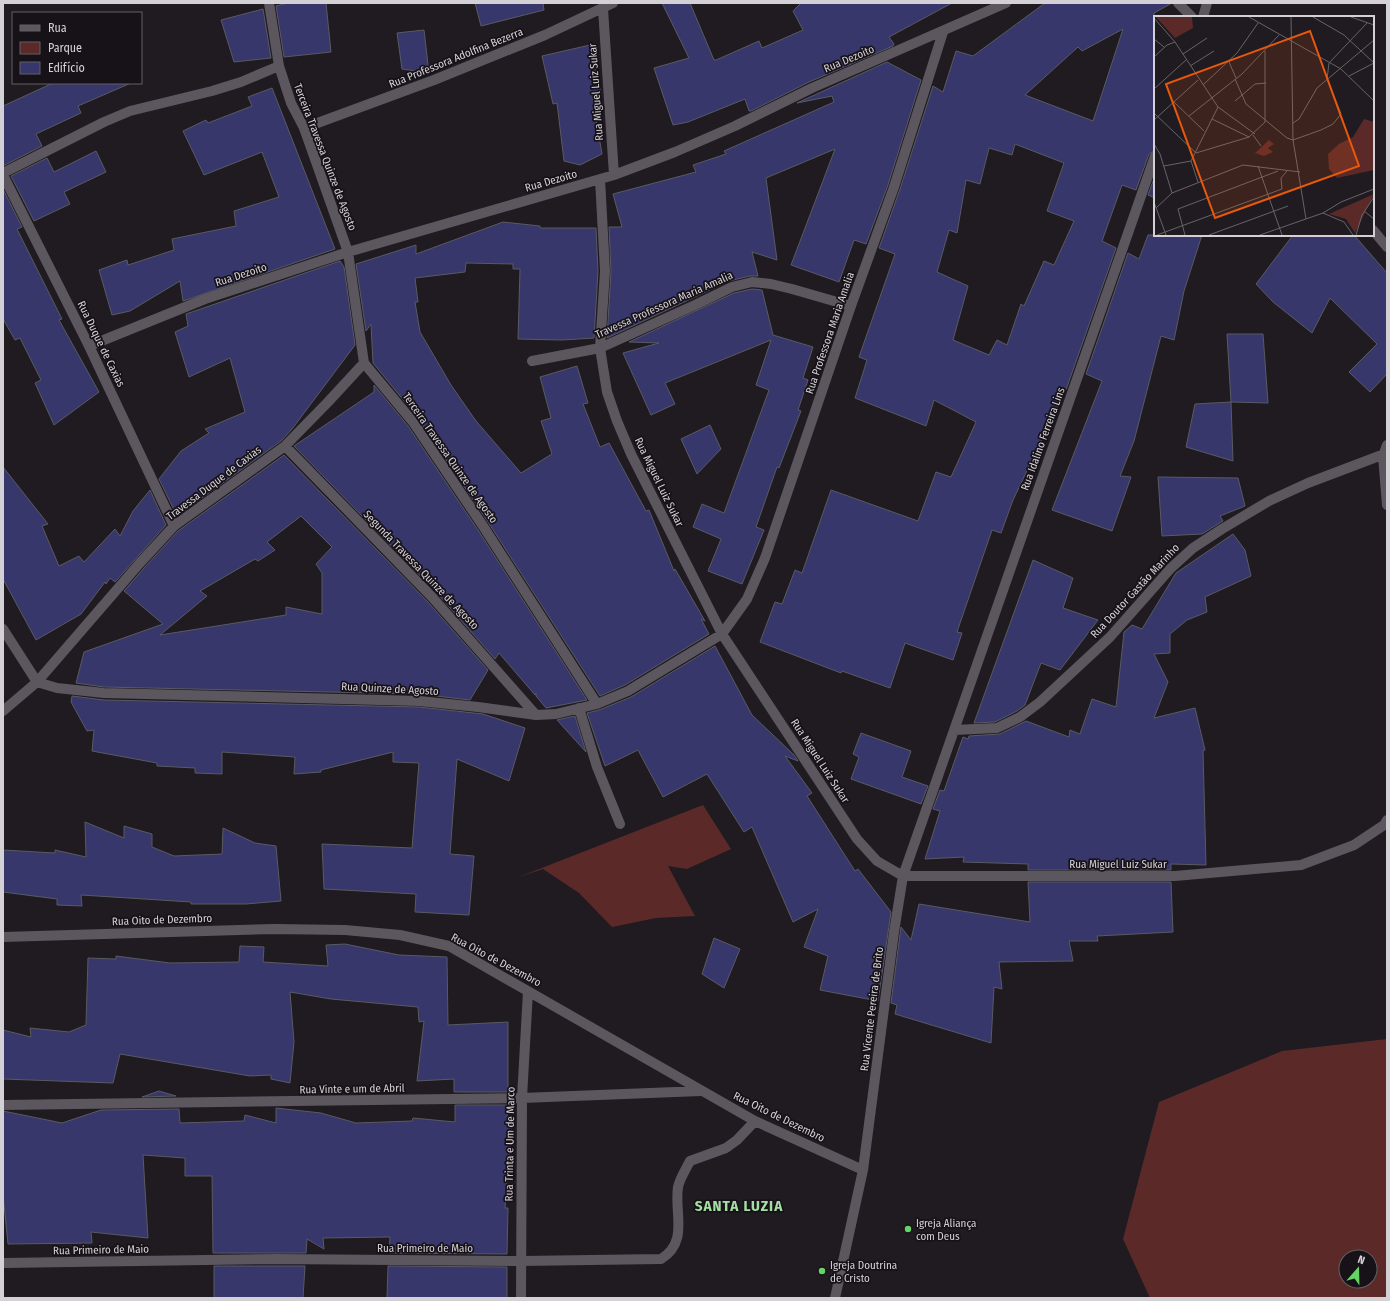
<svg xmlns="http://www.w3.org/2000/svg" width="1390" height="1301" viewBox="0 0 1390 1301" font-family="'Fira Sans Condensed',sans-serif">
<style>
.green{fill:#5b2a28;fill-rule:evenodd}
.building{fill:#37376c;stroke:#595a62;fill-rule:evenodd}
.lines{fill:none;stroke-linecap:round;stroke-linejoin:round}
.minor{stroke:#5c575f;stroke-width:10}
.poi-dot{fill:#65d467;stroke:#161218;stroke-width:1.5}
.labels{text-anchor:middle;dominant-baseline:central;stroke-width:3.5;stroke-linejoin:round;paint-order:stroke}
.street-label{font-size:11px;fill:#d4d1d6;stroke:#161218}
.poi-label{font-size:11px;fill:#d4d1d6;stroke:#161218;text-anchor:start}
.district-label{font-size:15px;font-weight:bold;letter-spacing:1px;fill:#a4dea3;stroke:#161218}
.inset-road{fill:none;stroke:#676469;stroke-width:1}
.view{fill:#e8590c;fill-opacity:0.15;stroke:#e8590c;stroke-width:2}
.inset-edge{fill:none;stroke:#d4d1d6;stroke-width:2}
</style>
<rect width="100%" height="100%" fill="#1f1b21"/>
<path class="green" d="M 703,805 L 731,849 L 687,869 L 668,866 L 695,916 L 656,918 L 612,927 L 579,893 L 543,869 L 516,878 Z
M 1387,1039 L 1387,1298 L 1150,1298 L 1123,1239 L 1159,1102 L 1282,1051 ZM 1346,1257 L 1370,1257 L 1370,1281 L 1346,1281 Z"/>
<path class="building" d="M 288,3 L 326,3 L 331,52 L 284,57 L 276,6 Z
M 475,3 L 543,3 L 544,10 L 481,26 Z
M 662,3 L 690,3 L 714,60 L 716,60 L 759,41 L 762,48 L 803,30 L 793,11 L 801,3 L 952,3 L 889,37 L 894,44 L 893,46 L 809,82 L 751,111 L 749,111 L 745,99 L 688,122 L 673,125 L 654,68 L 689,58 Z
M 1045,3 L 1172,3 L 1154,13 L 1155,150 L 1149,154 L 1136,190 L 1122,185 L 1102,241 L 1116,248 L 1067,387 L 1013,500 L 1001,533 L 992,530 L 957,632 L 962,633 L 953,660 L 905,643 L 890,688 L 842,671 L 841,673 L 760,642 L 775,602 L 782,604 L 795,570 L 802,573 L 831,490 L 918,521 L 936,472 L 951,477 L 976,422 L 934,400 L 926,426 L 855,398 L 867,360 L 859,357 L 895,254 L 879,248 L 900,189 L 933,86 L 943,92 L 956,51 L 973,56 ZM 1123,29 L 1093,121 L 1025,95 L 1078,47 L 1082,51 ZM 1015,144 L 1064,163 L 1047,211 L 1074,221 L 1054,265 L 1044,261 L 1024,306 L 1021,304 L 1007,345 L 997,340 L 989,355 L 953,340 L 968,286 L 937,272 L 949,230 L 957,233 L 966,180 L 980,184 L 989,148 L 1012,155 Z
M 263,9 L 271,58 L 234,62 L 221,20 Z
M 424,30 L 429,73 L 402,69 L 397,33 Z
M 590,45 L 601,93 L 592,95 L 602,154 L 580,165 L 564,161 L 557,103 L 553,104 L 542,56 Z
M 887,62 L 921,80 L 888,185 L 866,244 L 854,240 L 839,282 L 791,265 L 835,149 L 766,178 L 777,260 L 752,252 L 758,276 L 750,276 L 729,281 L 607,338 L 611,271 L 609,227 L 622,227 L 613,194 L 696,172 L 693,165 L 726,154 L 724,151 L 834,102 L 832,96 L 797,103 Z
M 53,83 L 131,83 L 78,106 L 81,113 L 36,134 L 42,146 L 3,166 L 3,106 Z
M 272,88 L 335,249 L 183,301 L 180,281 L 130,311 L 112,315 L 99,270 L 127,260 L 128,265 L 174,250 L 172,239 L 236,226 L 234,211 L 279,197 L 262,152 L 204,175 L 183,131 L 206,120 L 208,123 L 252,106 L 248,97 Z
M 96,151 L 106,172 L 64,192 L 70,204 L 34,221 L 11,176 L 47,158 L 54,172 Z
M 1155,176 L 1155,198 L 1148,195 Z
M 3,189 L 22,227 L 17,229 L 62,319 L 59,320 L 99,392 L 54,425 L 35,383 L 41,380 L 20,338 L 15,340 L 3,319 Z
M 503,222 L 540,226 L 540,228 L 596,228 L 598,271 L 594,338 L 562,340 L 518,339 L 520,269 L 513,269 L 513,264 L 466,263 L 465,272 L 415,278 L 418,302 L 415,302 L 420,332 L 451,385 L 476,421 L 521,473 L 552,454 L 541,421 L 551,418 L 540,377 L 577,366 L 588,403 L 583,404 L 600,447 L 609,443 L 646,511 L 649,510 L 674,571 L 675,569 L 705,621 L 701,619 L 709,634 L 625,685 L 600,696 L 488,522 L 418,418 L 373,363 L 371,324 L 366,331 L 356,264 L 416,245 L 416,254 Z
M 1148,235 L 1202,235 L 1184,291 L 1174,340 L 1161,336 L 1134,441 L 1120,476 L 1131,477 L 1112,531 L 1052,510 L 1102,381 L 1086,374 L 1128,253 L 1139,259 Z
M 1293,235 L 1354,235 L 1387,273 L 1387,374 L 1370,392 L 1349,372 L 1377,344 L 1330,298 L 1312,333 L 1273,302 L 1256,284 Z
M 340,261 L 344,267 L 355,345 L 292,429 L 281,441 L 177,516 L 159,479 L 181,451 L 209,433 L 205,429 L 245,412 L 230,358 L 189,377 L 175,332 L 188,326 L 186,314 Z
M 752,289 L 762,290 L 773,335 L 813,347 L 803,378 L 808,380 L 798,410 L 801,411 L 779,468 L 777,467 L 756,527 L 764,530 L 742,584 L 708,571 L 721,539 L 693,527 L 702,504 L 724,513 L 769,390 L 756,385 L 771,340 L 665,383 L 675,404 L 651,415 L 623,353 L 659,343 L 629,342 L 734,293 Z
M 1227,334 L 1263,334 L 1268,403 L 1231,402 L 1233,461 L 1186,447 L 1195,404 L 1231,402 Z
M 374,385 L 408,426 L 478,530 L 587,700 L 546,708 L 536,696 L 536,693 L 535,695 L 499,653 L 495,659 L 437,593 L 294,446 L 374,392 Z
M 710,425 L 721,449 L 697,474 L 681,439 Z
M 284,455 L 427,601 L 488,670 L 470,700 L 419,694 L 104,687 L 76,683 L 84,652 L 163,624 L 124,591 L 144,568 L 178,531 ZM 301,516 L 332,547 L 316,564 L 322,573 L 322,614 L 286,607 L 286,615 L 160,635 L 207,596 L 200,591 L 255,559 L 258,561 L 275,550 L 267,542 Z
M 3,467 L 48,524 L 42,526 L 59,566 L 79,556 L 84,562 L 115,529 L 120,536 L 133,511 L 150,490 L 166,525 L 115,582 L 110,578 L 106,584 L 105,582 L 81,614 L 36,640 L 3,579 Z
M 1158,477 L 1238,478 L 1245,506 L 1220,516 L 1223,521 L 1202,534 L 1162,536 Z
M 1233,534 L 1245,550 L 1251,576 L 1205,597 L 1207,612 L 1187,620 L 1170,634 L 1170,653 L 1154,654 L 1168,682 L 1154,718 L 1195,708 L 1205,750 L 1203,751 L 1206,865 L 1171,864 L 1171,870 L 1028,870 L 1028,864 L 963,862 L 964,857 L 925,859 L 940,811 L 933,809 L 940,790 L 944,791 L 963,737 L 968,739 L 969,736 L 1000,734 L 1026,721 L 1069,737 L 1070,730 L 1080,734 L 1092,699 L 1116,707 L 1124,632 L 1132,625 L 1142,629 L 1176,573 Z
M 1033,560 L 1073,578 L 1063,608 L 1098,620 L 1060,670 L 1041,663 L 1025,705 L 1017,711 L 995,722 L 974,723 Z
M 715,646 L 752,715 L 794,755 L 798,761 L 785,756 L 812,793 L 807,796 L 855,871 L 858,869 L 891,912 L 878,1001 L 820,990 L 828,956 L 804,947 L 818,909 L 793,922 L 752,827 L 744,832 L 707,774 L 663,797 L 638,750 L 605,766 L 587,713 L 599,710 L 631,697 Z
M 72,696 L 104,700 L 419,707 L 483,714 L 525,728 L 509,781 L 457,759 L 450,854 L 474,856 L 469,915 L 415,912 L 416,894 L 324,889 L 322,844 L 412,848 L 419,763 L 393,762 L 393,752 L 321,770 L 321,772 L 294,774 L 295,757 L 222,752 L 222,774 L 195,773 L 195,768 L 157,766 L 157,763 L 92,751 L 94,730 L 87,731 L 71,702 Z
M 575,716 L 586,752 L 557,720 Z
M 861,733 L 911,751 L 902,777 L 928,786 L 921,804 L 851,779 L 859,757 L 853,754 Z
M 85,822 L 124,838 L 124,826 L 152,834 L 152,847 L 174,856 L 222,854 L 223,828 L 255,843 L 276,846 L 281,901 L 246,904 L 191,904 L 191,902 L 81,895 L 82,906 L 57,905 L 57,899 L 3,892 L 3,850 L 55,853 L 55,850 L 86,857 Z
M 1028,882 L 1171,882 L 1173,932 L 1097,936 L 1098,941 L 1069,941 L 1073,961 L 999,962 L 1002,989 L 994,987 L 991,1043 L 895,1014 L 897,1005 L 891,1003 L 901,927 L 911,940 L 919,904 L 1030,922 Z
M 714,938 L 740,949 L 724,988 L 702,974 Z
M 345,944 L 399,955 L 447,957 L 448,1025 L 508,1022 L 508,1092 L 454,1092 L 454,1079 L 417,1081 L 424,1021 L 419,1022 L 418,1007 L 331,999 L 290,992 L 294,1042 L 290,1083 L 271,1079 L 271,1075 L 250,1076 L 120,1054 L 113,1083 L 3,1079 L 3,1030 L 31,1037 L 30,1028 L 69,1032 L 86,1025 L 88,958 L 116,959 L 116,956 L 170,963 L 239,962 L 240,946 L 264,947 L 263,962 L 328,966 L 326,945 Z
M 159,1091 L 176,1096 L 142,1097 Z
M 455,1105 L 508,1105 L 507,1117 L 512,1117 L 505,1208 L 508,1208 L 507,1254 L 389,1253 L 390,1237 L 323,1238 L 324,1249 L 307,1239 L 306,1253 L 213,1253 L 212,1176 L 185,1176 L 185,1158 L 143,1155 L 148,1238 L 91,1232 L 92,1243 L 8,1244 L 3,1194 L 3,1111 L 62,1123 L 101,1110 L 179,1109 L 180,1123 L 244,1121 L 245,1115 L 276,1123 L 276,1108 L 321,1113 L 356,1123 L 412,1121 L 413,1118 L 455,1122 Z
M 214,1266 L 305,1266 L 303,1298 L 214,1298 Z
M 388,1266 L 507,1267 L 507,1298 L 387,1298 Z"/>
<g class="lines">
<path class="minor" d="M 269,3 L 279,66 L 291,103 L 304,128 L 348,252 L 364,363 L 413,422 L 483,526 L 597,704
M 1178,3 L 1192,17
M 603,9 L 614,175
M 1203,17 L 1207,3
M 304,128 L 434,80 L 545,35 L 613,3
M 3,173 L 104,122 L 130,111 L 212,91 L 241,82 L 279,66
M 3,175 L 89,346 L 174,526
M 600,179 L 605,271 L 600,348 L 607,392 L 617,421 L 631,454 L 722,634 L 857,839 L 877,861 L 903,876 L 1175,876 L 1301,865 L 1354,845 L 1384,825 L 1387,820
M 1373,230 L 1387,247
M 89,346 L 205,299 L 348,252 L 614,175 L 675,152 L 735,126 L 812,88 L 1006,3
M 532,361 L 600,348 L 695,305 L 732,287 L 752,282 L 771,284 L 792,289 L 851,306
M 1387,445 L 1383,456 L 1387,505
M 285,446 L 432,597 L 536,715
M 3,629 L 37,682
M 37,682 L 57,688 L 104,693 L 419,701 L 478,707 L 536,715 L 556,714 L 597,704 L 628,691 L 722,634 L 747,599 L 765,558 L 851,306 L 894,187 L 943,32
M 579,708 L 597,767 L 620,824
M 3,711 L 37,682 L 139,564 L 174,526 L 285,446 L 328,402 L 364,363
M 954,730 L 997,728 L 1020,717 L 1040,702 L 1110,637 L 1171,568 L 1193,548 L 1222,529 L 1269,501 L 1308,483 L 1387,453
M 3,937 L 274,929 L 345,930 L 400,935 L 449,946 L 755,1121 L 863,1170
M 3,1105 L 522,1098 L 701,1091
M 3,1263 L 278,1259 L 521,1261 L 661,1259 C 689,1242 674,1213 678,1187 C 680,1178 686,1169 690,1161 L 726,1148 L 737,1140 L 755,1121
M 521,1298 L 522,1098 L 528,991
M 835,1298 L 863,1170 L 894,932 L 903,876 L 1155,156"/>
</g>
<g class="poi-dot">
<circle cx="908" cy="1229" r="4"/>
<circle cx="822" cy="1271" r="4"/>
</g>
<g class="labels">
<g class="street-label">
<text transform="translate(456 58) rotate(-22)">Rua Professora Adolfina Bezerra</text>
<text transform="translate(849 59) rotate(-23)">Rua Dezoito</text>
<text transform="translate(596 92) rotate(-94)">Rua Miguel Luiz Sukar</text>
<text transform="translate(325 157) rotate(69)">Terceira Travessa Quinze de Agosto</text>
<text transform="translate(551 181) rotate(-16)">Rua Dezoito</text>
<text transform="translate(241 275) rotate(-18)">Rua Dezoito</text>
<text transform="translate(664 305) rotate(-24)">Travessa Professora Maria Amalia</text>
<text transform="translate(830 333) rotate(-71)">Rua Professora Maria Amalia</text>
<text transform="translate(101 344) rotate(64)">Rua Duque de Caxias</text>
<text transform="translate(1043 439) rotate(-70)">Rua Idalino Ferreira Lins</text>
<text transform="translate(450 458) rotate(55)">Terceira Travessa Quinze de Agosto</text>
<text transform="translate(659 482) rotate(64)">Rua Miguel Luiz Sukar</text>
<text transform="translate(214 483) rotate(-37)">Travessa Duque de Caxias</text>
<text transform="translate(421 570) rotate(46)">Segunda Travessa Quinze de Agosto</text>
<text transform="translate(1135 591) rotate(-47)">Rua Doutor Gastão Marinho</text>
<text transform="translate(390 689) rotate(3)">Rua Quinze de Agosto</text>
<text transform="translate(820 761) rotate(57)">Rua Miguel Luiz Sukar</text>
<text x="1118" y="864">Rua Miguel Luiz Sukar</text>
<text transform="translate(162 920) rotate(-2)">Rua Oito de Dezembro</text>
<text transform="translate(496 960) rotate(28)">Rua Oito de Dezembro</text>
<text transform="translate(872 1009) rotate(-83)">Rua Vicente Pereira de Brito</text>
<text transform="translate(352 1089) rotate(-1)">Rua Vinte e um de Abril</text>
<text transform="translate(779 1117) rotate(26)">Rua Oito de Dezembro</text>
<text transform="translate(510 1144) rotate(-89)">Rua Trinta e Um de Marco</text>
<text x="425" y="1248">Rua Primeiro de Maio</text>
<text transform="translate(101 1250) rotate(-1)">Rua Primeiro de Maio</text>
</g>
<g class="poi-label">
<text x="916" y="1223">Igreja Aliança<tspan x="916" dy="13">com Deus</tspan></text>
<text x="830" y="1265">Igreja Doutrina<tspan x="830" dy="13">de Cristo</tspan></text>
</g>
<g class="district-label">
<text x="739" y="1206">SANTA LUZIA</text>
</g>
</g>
<g transform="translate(1154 16)">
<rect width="220" height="220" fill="#1f1b21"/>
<path d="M 2,1 L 38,1 L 39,12 L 21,22 ZM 210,103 L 220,106 L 220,154 L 183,162 L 175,153 L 174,138 L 185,128 L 199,121 ZM 115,124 L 120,128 L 114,132 L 119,136 L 110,140 L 101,137 L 99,139 ZM 220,178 L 201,217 L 192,203 L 175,198 Z" fill="#5b2a28"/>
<path class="inset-road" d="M 95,1 L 187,53 L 220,85M 137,1 L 139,124 L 152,203M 159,1 L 190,19 L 220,47M 197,1 L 220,9M 0,2 L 21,26 L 64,91 L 101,118M 0,23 L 10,31M 29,38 L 53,22M 0,41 L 13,29 L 21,26M 75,46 L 82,62M 36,50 L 60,35M 195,60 L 220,47M 81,63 L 92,88 L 133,122 L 139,124 L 167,114 L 179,108 L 187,98 L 173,63 L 175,47 L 213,7M 49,69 L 83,37 L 104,7M 0,73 L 32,44M 19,85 L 50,115M 81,85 L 101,68 L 112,67M 0,97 L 42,137M 35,100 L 88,58 L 125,19M 58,103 L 95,121M 0,104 L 44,64M 139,107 L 145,103 L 163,72 L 220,24M 99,119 L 107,130M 0,128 L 6,138 L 18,177M 42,137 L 95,121 L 111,106 L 111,35M 10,150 L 37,145M 104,150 L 128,219M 44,166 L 37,145 L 64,91M 0,186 L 12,219M 2,192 L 18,177 L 89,149 L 146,156M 210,195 L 220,203M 169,197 L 187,186 L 220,173M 3,219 L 128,173 L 127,162 L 133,155M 31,219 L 24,193 L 124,155M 55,219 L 134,190M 106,219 L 169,197 L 190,206 L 199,219M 202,219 L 208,199 L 220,181"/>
<path class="view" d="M 156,15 L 205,150 L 61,202 L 12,68 Z"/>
<rect width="220" height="220" class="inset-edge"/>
</g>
<rect width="1390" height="1301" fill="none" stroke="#d4d1d6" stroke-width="8"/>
<rect x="12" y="12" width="130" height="72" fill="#161218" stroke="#625e64"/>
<rect x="20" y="25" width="20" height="6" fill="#5c575f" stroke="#625e64"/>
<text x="48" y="32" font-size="12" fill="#d4d1d6">Rua</text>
<rect x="20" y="42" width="20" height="12" fill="#5b2a28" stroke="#625e64"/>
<text x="48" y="52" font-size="12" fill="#d4d1d6">Parque</text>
<rect x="20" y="62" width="20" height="12" fill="#37376c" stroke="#625e64"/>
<text x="48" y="72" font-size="12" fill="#d4d1d6">Edifício</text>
<g transform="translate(1358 1269) rotate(20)"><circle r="19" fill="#161218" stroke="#625e64"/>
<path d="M0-3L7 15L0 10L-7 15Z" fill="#65d467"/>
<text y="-6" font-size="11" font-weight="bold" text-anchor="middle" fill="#d4d1d6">N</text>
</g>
</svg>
